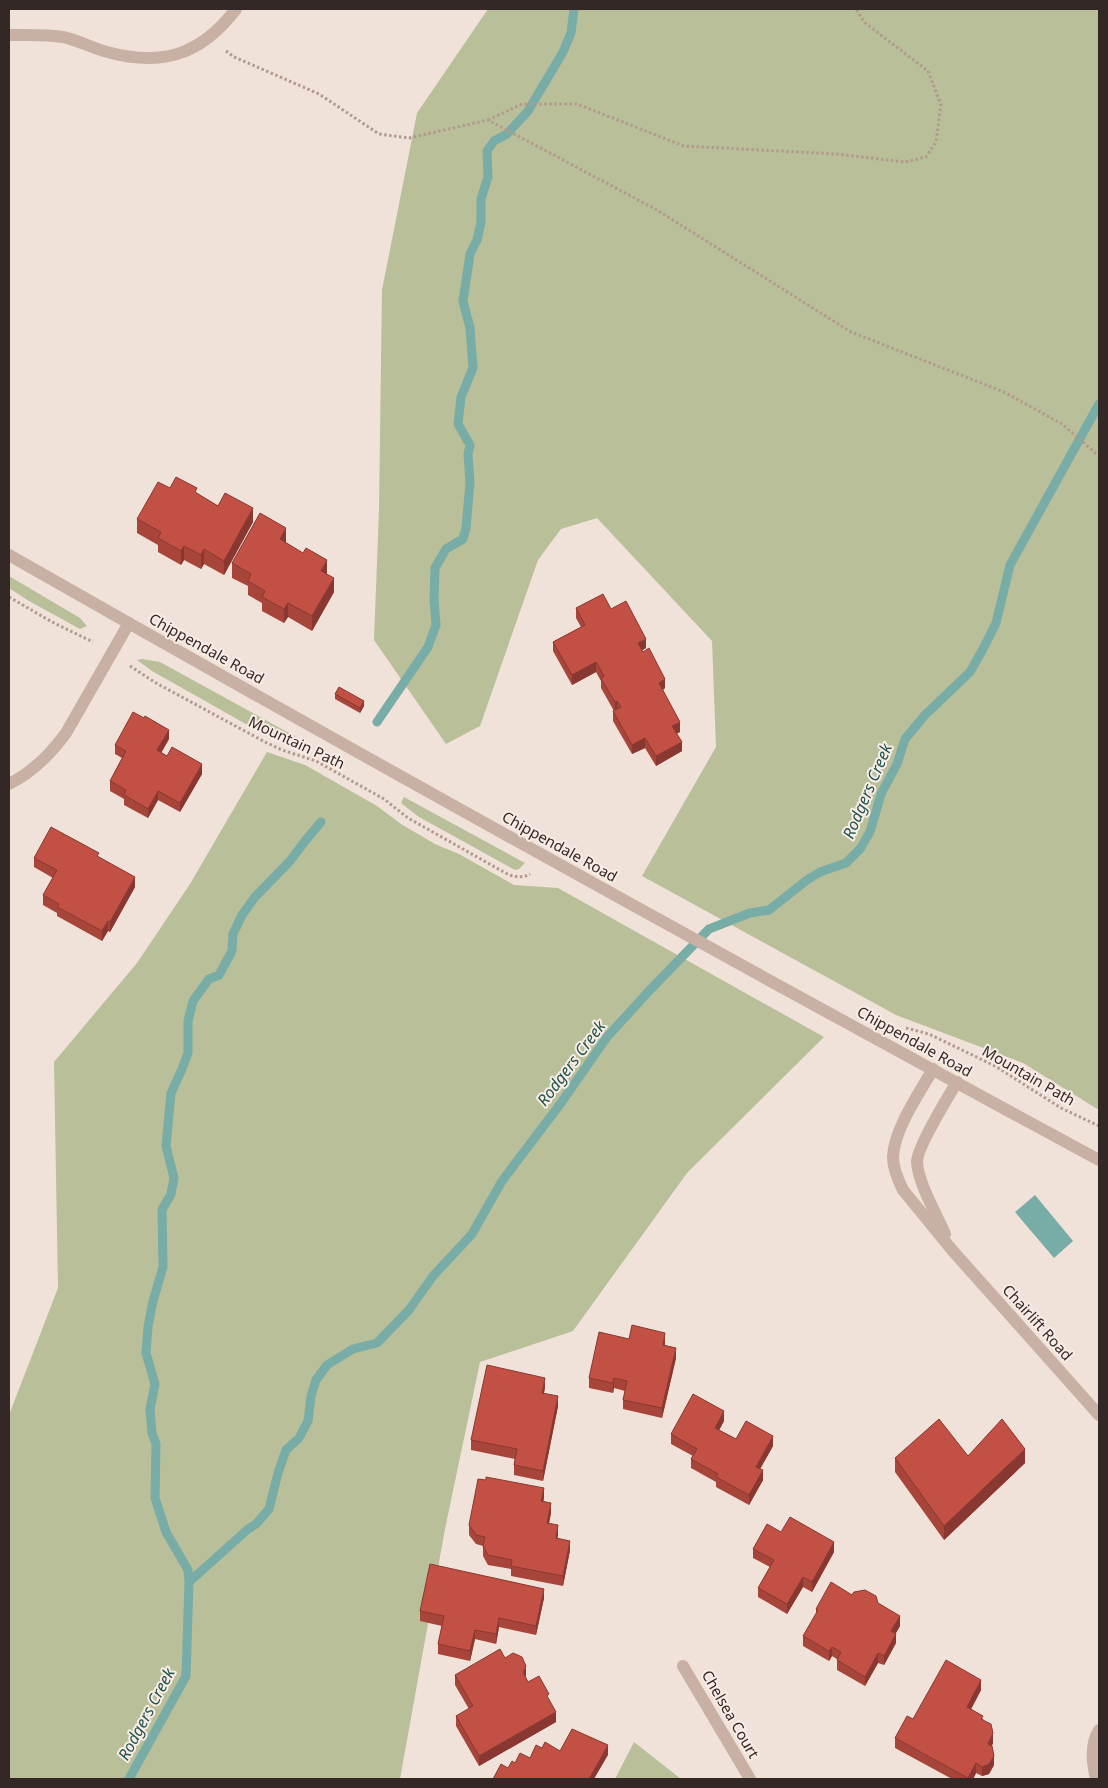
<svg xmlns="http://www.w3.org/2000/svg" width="1108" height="1788" viewBox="0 0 1108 1788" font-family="'Noto Sans',sans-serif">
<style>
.green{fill:#b8bf99}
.water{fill:#78aca7}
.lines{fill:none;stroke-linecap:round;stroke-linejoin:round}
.stream{stroke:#78aca7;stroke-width:9}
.path{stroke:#b39a8f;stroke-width:3;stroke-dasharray:2.5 2.5;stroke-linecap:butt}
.minor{stroke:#c8b0a5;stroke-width:12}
.tertiary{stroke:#c8b0a5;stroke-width:12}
.wall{fill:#a8453a}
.shaded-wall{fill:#883830}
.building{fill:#c35044;stroke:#883830}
.labels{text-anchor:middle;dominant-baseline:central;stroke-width:4;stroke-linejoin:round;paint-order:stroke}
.street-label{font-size:15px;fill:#342826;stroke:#f8ece5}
.water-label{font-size:16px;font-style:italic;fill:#1d544f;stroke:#f8ece5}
</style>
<rect width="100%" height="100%" fill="#f0e2d9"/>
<path class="green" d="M 488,9 L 1099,9 L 1099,1110 L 1023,1063 L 896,1015 L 642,876 L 716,747 L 712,641 L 597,518 L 561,529 L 538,560 L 480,726 L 446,744 L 374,640 L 379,510 L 382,290 L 417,113 Z
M 9,576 L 80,618 L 87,626 L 80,629 L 29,601 L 9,588 Z
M 142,659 L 160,662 L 298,738 L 294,745 L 281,741 L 260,732 L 152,671 L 137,660 Z
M 267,752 L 305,765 L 377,806 L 401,824 L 435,844 L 459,854 L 514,885 L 558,888 L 824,1037 L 687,1173 L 573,1331 L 480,1362 L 445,1529 L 400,1779 L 9,1779 L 9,1415 L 58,1288 L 54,1062 L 137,963 L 190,884 Z
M 404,797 L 525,863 L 519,869 L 515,870 L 419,817 L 401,803 Z
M 634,1742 L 681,1779 L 615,1779 Z"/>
<path class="water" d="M 1035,1195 L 1073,1241 L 1054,1258 L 1015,1212 Z"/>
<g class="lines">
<path class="stream" d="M 377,722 L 428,647 L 436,625 L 434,599 L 435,568 L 446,549 L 463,539 L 466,528 L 470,483 L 468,454 L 470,445 L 458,424 L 461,397 L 473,368 L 470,328 L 463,301 L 470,254 L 477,240 L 481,222 L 481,199 L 488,177 L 487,151 L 494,141 L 507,134 L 528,111 L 563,52 L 571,33 L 574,9
M 189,1582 L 188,1570 L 166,1532 L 155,1498 L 156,1444 L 152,1433 L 150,1409 L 155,1384 L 146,1353 L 148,1327 L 153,1301 L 163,1267 L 162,1210 L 171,1194 L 174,1178 L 166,1146 L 171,1093 L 182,1069 L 188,1053 L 188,1021 L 193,1001 L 209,979 L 219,975 L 232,951 L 233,934 L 242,915 L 255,897 L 290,861 L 305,841 L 321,822
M 129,1779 L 186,1676 L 189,1582 L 247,1530 L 256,1524 L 269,1509 L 278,1473 L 286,1450 L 299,1438 L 308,1421 L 311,1396 L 316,1380 L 327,1365 L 353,1349 L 377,1343 L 409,1310 L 433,1276 L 472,1234 L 502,1181 L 561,1103 L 607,1037 L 649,991 L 709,929 L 750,913 L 769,910 L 807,880 L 820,872 L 846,863 L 860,849 L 870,832 L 881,794 L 897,764 L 905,739 L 925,715 L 970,672 L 983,649 L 996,623 L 1010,565 L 1099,404"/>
<path class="path" d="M 226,51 L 234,57 L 319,94 L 379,134 L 409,138 L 488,120 L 657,210 L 851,332 L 1004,392 L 1062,424 L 1099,456
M 488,120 L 522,104 L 577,104 L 684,146 L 836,154 L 905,162 L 926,157 L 936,142 L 941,105 L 928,71 L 864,22 L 856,9
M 9,597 L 52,622 L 93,642
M 130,666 L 156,683 L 265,742 L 282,750 L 316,761 L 384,799 L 408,818 L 509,875 C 517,877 523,878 530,874
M 906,1028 L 929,1034 L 995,1066 L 1061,1108 L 1099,1126"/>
<path class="minor" d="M 9,35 C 25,35 47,34 63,37 C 78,40 92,48 107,52 C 162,67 201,55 236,9
M 9,784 C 33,772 50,755 66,733 L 129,623
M 683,1666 L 750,1779
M 1096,1779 C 1092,1762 1090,1745 1099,1730"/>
<path class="tertiary" d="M 9,555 C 370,761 733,962 1099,1160
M 933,1069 C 919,1094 894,1129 893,1157 C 893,1169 898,1180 903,1190 L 952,1250 L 1099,1415
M 945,1234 C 937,1215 918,1183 917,1162 C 917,1147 948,1097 957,1082"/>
</g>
<path class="wall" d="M 170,488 L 197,494 L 218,506 L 253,522 L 224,575 L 204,564 L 201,569 L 184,560 L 181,565 L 158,552 L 158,545 L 137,533 L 137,519 Z
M 286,542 L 286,543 L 327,574 L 334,592 L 312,631 L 288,617 L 284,623 L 262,611 L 262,603 L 248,595 L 248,586 L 232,578 L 232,563 Z
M 576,608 L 611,609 L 646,648 L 642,650 L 665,688 L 663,690 L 680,732 L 677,733 L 682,751 L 656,766 L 645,748 L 632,754 L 613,721 L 613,711 L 614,711 L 601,688 L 601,681 L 596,672 L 572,685 L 553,651 L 553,642 L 581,627 L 576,618 Z
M 335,694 L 364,706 L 360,713 L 335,699 Z
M 169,739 L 161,753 L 202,774 L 180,812 L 158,800 L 148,818 L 124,805 L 124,799 L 110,791 L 110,781 L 122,758 L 115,754 L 115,745 Z
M 99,857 L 135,887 L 110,932 L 108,931 L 102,941 L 57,916 L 57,913 L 43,905 L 43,895 L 53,878 L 34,867 L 34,858 Z
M 629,1339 L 665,1342 L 665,1345 L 676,1358 L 662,1418 L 623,1409 L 623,1400 L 625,1391 L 614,1388 L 613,1393 L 589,1388 L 589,1378 Z
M 545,1387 L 544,1393 L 558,1406 L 543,1481 L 514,1475 L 514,1465 L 515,1459 L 471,1450 L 471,1440 Z
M 724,1421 L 719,1430 L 736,1439 L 773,1446 L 760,1469 L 763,1480 L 749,1505 L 716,1487 L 716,1482 L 691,1468 L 691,1459 L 693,1456 L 671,1444 L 671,1434 Z
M 968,1456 L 1025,1463 L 944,1540 L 895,1472 L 895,1458 Z
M 544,1498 L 543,1502 L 551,1513 L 549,1523 L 558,1535 L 557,1538 L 570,1550 L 563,1586 L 511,1576 L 511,1569 L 488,1565 L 483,1556 L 483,1546 L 476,1544 L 469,1535 L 469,1525 Z
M 781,1532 L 834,1552 L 812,1592 L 803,1587 L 787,1614 L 758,1597 L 758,1588 L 770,1567 L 753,1558 L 753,1549 Z
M 852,1595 L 878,1603 L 900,1626 L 896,1633 L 896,1643 L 884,1665 L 878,1663 L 865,1686 L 837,1670 L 837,1659 L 832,1656 L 829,1661 L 803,1646 L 803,1636 L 816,1614 L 816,1609 Z
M 544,1598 L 536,1635 L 499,1627 L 496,1644 L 475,1639 L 470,1661 L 438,1654 L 438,1644 L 442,1626 L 420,1621 L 420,1611 Z
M 505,1658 L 526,1675 L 525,1677 L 528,1682 L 549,1700 L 556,1722 L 479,1766 L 456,1726 L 456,1716 L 469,1709 L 455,1685 L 455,1675 Z
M 981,1690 L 971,1709 L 983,1719 L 993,1743 L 992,1746 L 994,1765 L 989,1774 L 982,1776 L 976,1773 L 973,1779 L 952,1779 L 895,1748 L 895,1738 L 913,1719 Z"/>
<path class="shaded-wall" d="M 253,508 L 253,522 L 224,575 L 224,561 Z
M 286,528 L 286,542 L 280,553 L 280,539 Z
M 184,546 L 184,560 L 181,565 L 181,551 Z
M 204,549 L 204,564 L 201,569 L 201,555 Z
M 327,560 L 327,574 L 321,571 Z
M 334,578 L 334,592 L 312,631 L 312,616 Z
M 288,603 L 288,617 L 284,623 L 284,609 Z
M 646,639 L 646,648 L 638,653 L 638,643 Z
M 596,662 L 596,672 L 572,685 L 572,675 Z
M 665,679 L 665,688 L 659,692 L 659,683 Z
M 364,701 L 364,706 L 360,713 L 360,708 Z
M 617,701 L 617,711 L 615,712 L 615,702 Z
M 680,722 L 680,732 L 672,736 L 672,726 Z
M 169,730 L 169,739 L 157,760 L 157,750 Z
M 645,738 L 645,748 L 632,754 L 632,745 Z
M 682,742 L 682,751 L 656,766 L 656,756 Z
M 202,764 L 202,774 L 180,812 L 180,803 Z
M 158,791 L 158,800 L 148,818 L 148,809 Z
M 135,877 L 135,887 L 110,932 L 110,922 Z
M 108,921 L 108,931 L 102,941 L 102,931 Z
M 665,1333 L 665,1342 L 663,1354 L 663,1345 Z
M 676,1348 L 676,1358 L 662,1418 L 662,1408 Z
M 545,1378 L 545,1387 L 542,1403 L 542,1393 Z
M 614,1378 L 614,1388 L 613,1393 L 613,1383 Z
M 558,1396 L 558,1406 L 543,1481 L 543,1471 Z
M 724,1411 L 724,1421 L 715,1438 L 715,1428 Z
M 773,1436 L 773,1446 L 756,1476 L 756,1467 Z
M 1025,1449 L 1025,1463 L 944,1540 L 944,1526 Z
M 763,1470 L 763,1480 L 749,1505 L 749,1495 Z
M 544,1488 L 544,1498 L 541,1511 L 541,1501 Z
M 551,1503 L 551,1513 L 547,1533 L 547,1523 Z
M 558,1525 L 558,1535 L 556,1547 L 556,1538 Z
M 570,1541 L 570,1550 L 563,1586 L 563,1576 Z
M 834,1542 L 834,1552 L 812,1592 L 812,1582 Z
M 803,1577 L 803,1587 L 787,1614 L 787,1604 Z
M 544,1589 L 544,1598 L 536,1635 L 536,1626 Z
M 900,1616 L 900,1626 L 891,1641 L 891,1631 Z
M 499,1618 L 499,1627 L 496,1644 L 496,1634 Z
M 475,1630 L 475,1639 L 470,1661 L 470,1651 Z
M 896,1634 L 896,1643 L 884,1665 L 884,1656 Z
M 832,1647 L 832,1656 L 829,1661 L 829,1651 Z
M 878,1653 L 878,1663 L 865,1686 L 865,1677 Z
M 526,1666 L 526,1675 L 523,1682 L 523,1672 Z
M 981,1680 L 981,1690 L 967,1717 L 967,1707 Z
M 556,1712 L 556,1722 L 479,1766 L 479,1756 Z
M 993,1733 L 993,1743 L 988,1753 L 988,1744 Z
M 608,1745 L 608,1755 L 594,1779 L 589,1779 Z
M 994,1756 L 994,1765 L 989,1774 L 982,1776 L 982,1767 Z
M 976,1763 L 976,1773 L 973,1779 L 968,1779 Z"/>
<path class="building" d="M 176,477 L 197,488 L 195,492 L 218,506 L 225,493 L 253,508 L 224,561 L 204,549 L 201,555 L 184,546 L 181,551 L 158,538 L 161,532 L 137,519 L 158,482 L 170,488 Z
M 260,513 L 286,528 L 280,539 L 303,553 L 306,548 L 327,560 L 321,571 L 334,578 L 312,616 L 288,603 L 284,609 L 262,597 L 265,591 L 248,581 L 251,574 L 232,563 Z
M 603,594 L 611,609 L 626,601 L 646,639 L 638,643 L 643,652 L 649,648 L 665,679 L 659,683 L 680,722 L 672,726 L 682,742 L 656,756 L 645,738 L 632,745 L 613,711 L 621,707 L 617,701 L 615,702 L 601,678 L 604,676 L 596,662 L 572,675 L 553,642 L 585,625 L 576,608 Z
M 339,687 L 364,701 L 360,708 L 335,694 Z
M 133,712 L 144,718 L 145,716 L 169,730 L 157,750 L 167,756 L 172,747 L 202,764 L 180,803 L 158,791 L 148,809 L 124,795 L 126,790 L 110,781 L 126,751 L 115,745 Z
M 51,827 L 99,853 L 97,856 L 135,877 L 110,922 L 108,921 L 102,931 L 57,907 L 59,904 L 43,895 L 57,870 L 34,858 Z
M 632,1325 L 665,1333 L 663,1345 L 676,1348 L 662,1408 L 623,1400 L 627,1381 L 614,1378 L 613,1383 L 589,1378 L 599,1332 L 629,1339 Z
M 487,1365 L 545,1378 L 542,1393 L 558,1396 L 543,1471 L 514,1465 L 517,1449 L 471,1440 Z
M 693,1394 L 724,1411 L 715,1428 L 736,1439 L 746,1421 L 773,1436 L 756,1467 L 763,1470 L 749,1495 L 716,1477 L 718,1474 L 691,1459 L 697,1449 L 671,1434 Z
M 939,1419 L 968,1456 L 1002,1419 L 1025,1449 L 944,1526 L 895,1458 Z
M 486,1477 L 544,1488 L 541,1501 L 551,1503 L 547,1523 L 558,1525 L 556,1538 L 570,1541 L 563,1576 L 511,1566 L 512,1560 L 488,1555 L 483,1546 L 485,1537 L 476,1535 L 469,1525 L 478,1479 L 486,1480 Z
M 790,1517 L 834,1542 L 812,1582 L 803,1577 L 787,1604 L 758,1588 L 774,1560 L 753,1549 L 767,1524 L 781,1532 Z
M 430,1564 L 544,1589 L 536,1626 L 499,1618 L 496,1634 L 475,1630 L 470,1651 L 438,1644 L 444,1616 L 420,1611 Z
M 831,1582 L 852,1595 L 854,1592 L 865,1590 L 876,1596 L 878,1603 L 900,1616 L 891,1631 L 896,1634 L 884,1656 L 878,1653 L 865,1677 L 837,1660 L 841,1652 L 832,1647 L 829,1651 L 803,1636 L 818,1610 L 816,1609 Z
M 500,1649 L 505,1658 L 513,1653 L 522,1657 L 526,1666 L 523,1672 L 528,1682 L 539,1676 L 549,1694 L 547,1696 L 556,1712 L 479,1756 L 456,1716 L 473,1706 L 455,1675 Z
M 946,1660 L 981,1680 L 967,1707 L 983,1716 L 981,1719 L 991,1724 L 993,1733 L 988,1744 L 992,1746 L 994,1756 L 989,1764 L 982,1767 L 976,1763 L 968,1778 L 895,1738 L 907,1716 L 913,1719 Z
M 572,1729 L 608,1745 L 589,1779 L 493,1779 L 501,1764 L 508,1768 L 512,1761 L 515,1763 L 520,1753 L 530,1758 L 536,1745 L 542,1748 L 545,1742 L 560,1751 Z"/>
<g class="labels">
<g class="street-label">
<text transform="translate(207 648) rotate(29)">Chippendale Road</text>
<text transform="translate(297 742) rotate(25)">Mountain Path</text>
<text transform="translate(560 846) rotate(29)">Chippendale Road</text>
<text transform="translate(915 1041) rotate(29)">Chippendale Road</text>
<text transform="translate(1029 1075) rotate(30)">Mountain Path</text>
<text transform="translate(1038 1322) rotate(48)">Chairlift Road</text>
<text transform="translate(731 1714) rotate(60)">Chelsea Court</text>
</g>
<g class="water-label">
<text transform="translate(867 791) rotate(-67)">Rodgers Creek</text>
<text transform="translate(571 1063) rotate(-53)">Rodgers Creek</text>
<text transform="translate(146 1714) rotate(-62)">Rodgers Creek</text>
</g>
</g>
<rect width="1108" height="1788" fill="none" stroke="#342826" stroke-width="20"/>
</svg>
